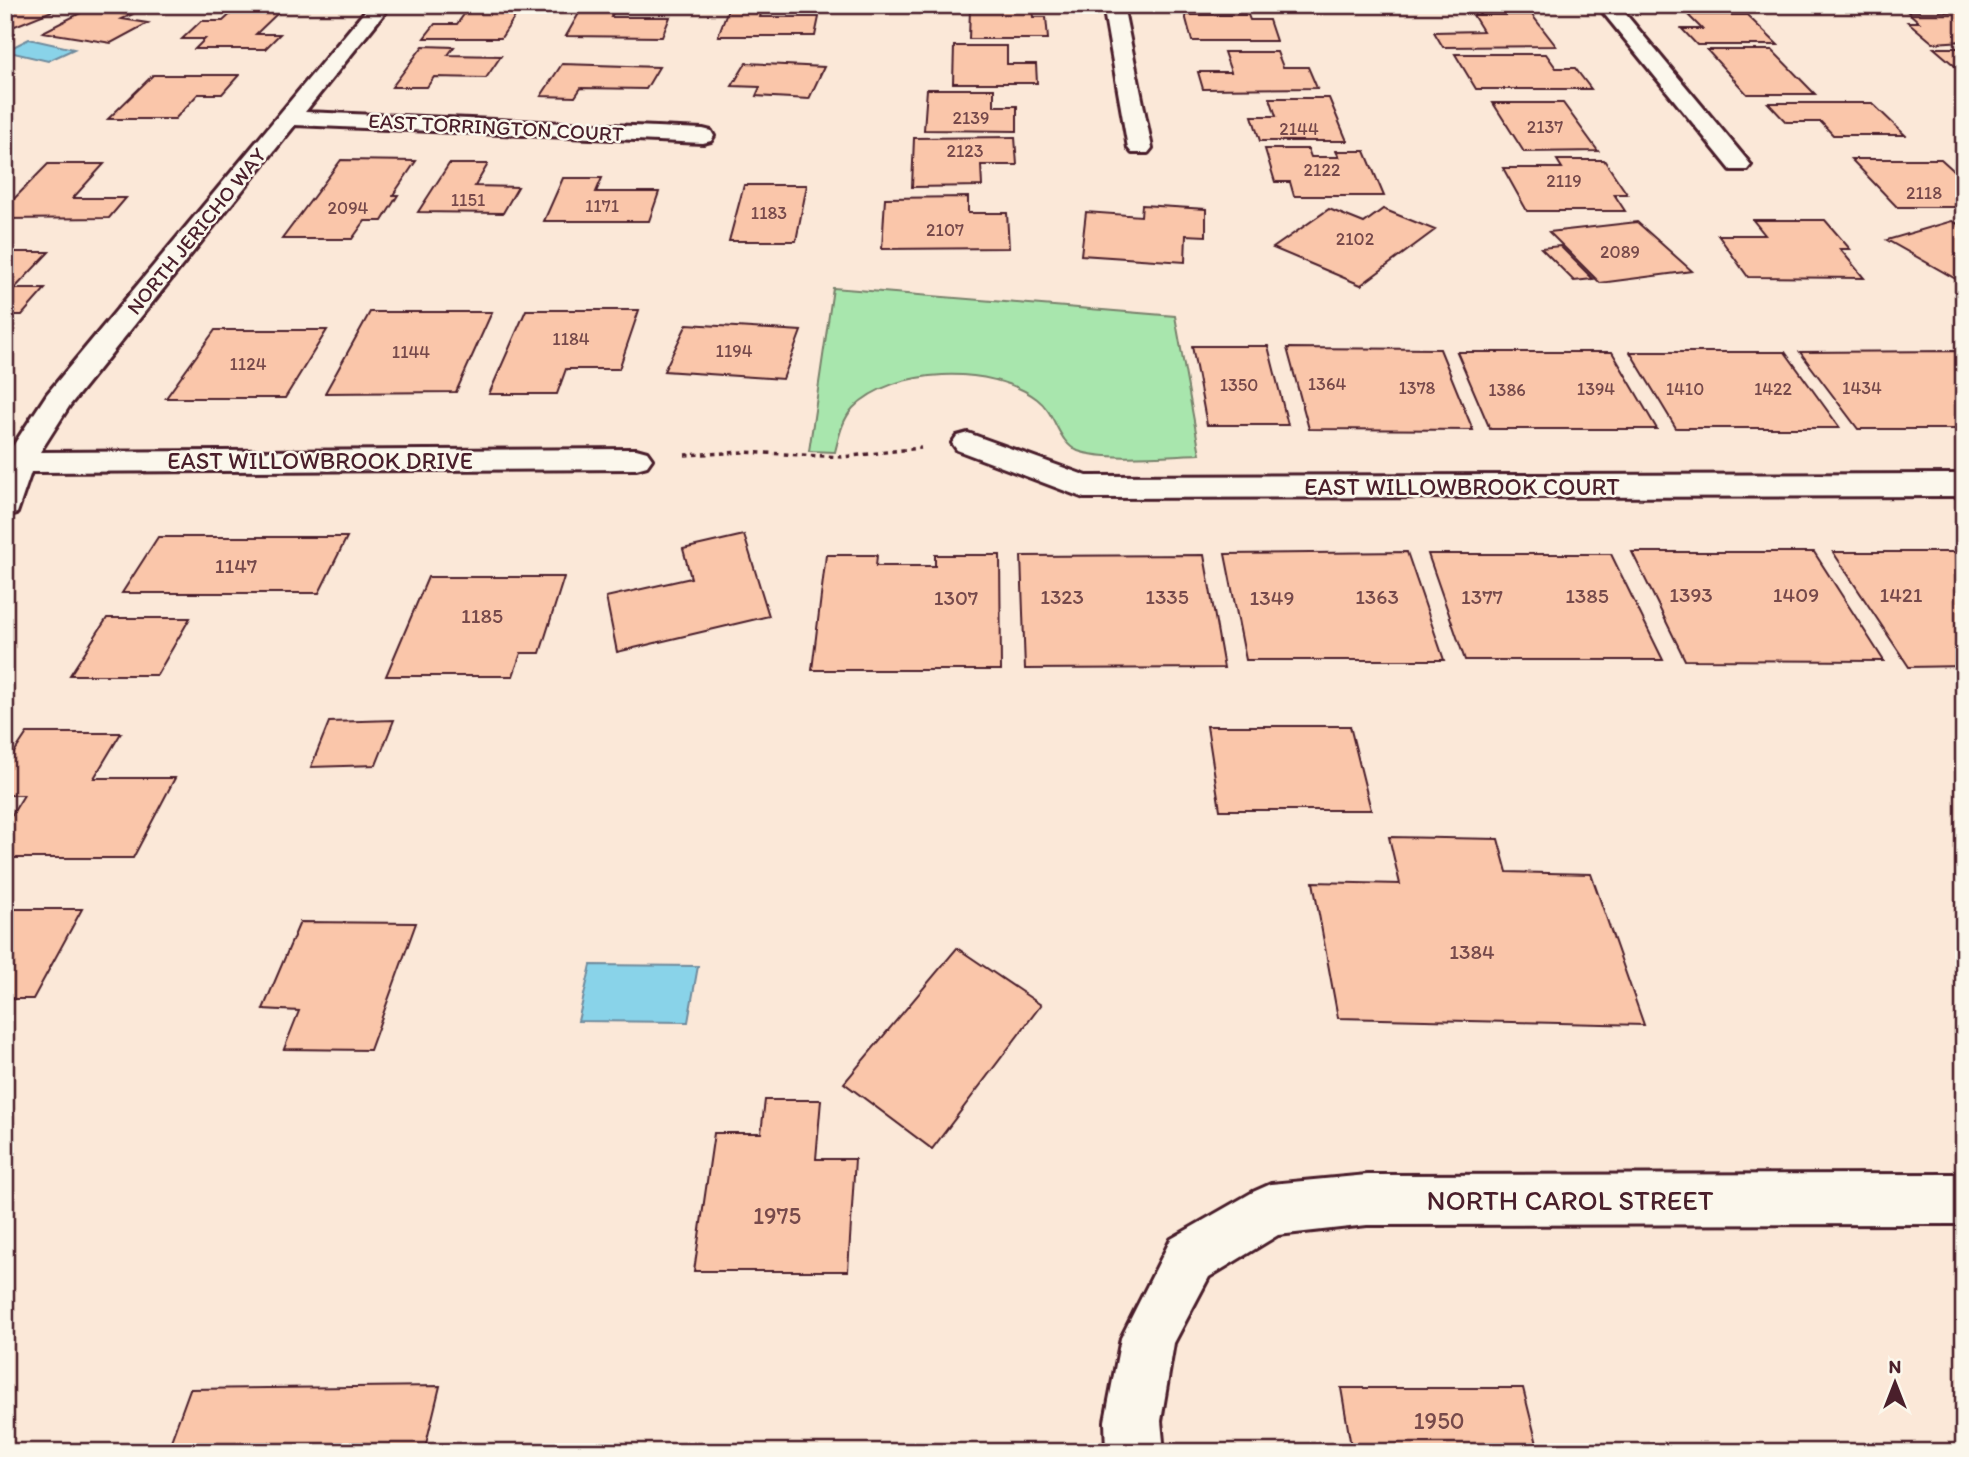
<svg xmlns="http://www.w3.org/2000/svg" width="1969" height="1457" viewBox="0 0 1969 1457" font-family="Itim,sans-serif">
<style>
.green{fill:#a8e6ad;stroke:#79826c;stroke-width:2}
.water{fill:#89d3e9;stroke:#708b9d;stroke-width:2}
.building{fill:#fac6aa;stroke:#4a1f2b;stroke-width:2}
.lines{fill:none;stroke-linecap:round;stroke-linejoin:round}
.street-casing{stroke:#4a1f2b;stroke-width:6}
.path{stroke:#4a1f2b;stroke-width:3.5;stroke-dasharray:4.5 4.5;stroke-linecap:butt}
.street{fill:#fbf7ec;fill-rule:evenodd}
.labels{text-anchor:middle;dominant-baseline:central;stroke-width:5;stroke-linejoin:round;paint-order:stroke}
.far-number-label{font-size:18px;fill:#76494b}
.far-street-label{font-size:21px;fill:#4a1f2b;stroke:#fbf7ec}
.number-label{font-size:21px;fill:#76494b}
.street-label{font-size:24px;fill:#4a1f2b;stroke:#fbf7ec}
.near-number-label{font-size:24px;fill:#76494b}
.near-street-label{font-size:28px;fill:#4a1f2b;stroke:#fbf7ec}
</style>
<rect width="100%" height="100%" fill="#fbe8d8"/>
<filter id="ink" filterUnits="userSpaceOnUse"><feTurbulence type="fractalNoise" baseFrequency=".0143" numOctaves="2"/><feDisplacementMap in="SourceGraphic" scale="14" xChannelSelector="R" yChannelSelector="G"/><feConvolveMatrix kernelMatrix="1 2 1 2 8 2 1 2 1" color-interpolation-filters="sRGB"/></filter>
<g filter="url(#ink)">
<path class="green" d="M 833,288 L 1175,316 L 1200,454 C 1169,455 1105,461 1078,451 C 1058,443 1056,413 1037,399 C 991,364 893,367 853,408 C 842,420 839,437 835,452 L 809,451 Z"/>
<path class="water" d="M 29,39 L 74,49 L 48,61 L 5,51 Z
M 591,965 L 698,966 L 688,1022 L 578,1021 Z"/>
<path class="building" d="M 5,5 L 41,5 L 57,9 L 15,26 L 5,23 Z
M 90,8 L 131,15 L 122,19 L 148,23 L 111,43 L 43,32 Z
M 582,8 L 615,9 L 611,17 L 670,17 L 662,37 L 566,36 Z
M 468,9 L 520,9 L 501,38 L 424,38 L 435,24 L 457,24 Z
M 728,9 L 762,9 L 760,17 L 819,17 L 815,36 L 718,36 Z
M 970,9 L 1032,9 L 1033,17 L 1046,17 L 1048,39 L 969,39 Z
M 235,10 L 281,10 L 256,34 L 280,34 L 265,49 L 195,49 L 205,39 L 182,39 L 201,21 L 223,21 Z
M 1908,12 L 1964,12 L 1964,41 L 1933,43 L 1908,22 L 1919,22 Z
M 1185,15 L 1248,15 L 1250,20 L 1269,20 L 1276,41 L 1192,41 Z
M 1473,15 L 1532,15 L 1556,46 L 1443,47 L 1434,32 L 1483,31 Z
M 1688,15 L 1747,15 L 1778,45 L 1697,45 L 1682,29 L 1702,29 Z
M 423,46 L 454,47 L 448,55 L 501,56 L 486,78 L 434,77 L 427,87 L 392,87 Z
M 954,46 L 1007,46 L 1007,64 L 1036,64 L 1037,83 L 953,83 Z
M 1934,48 L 1964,48 L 1964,66 L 1955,66 Z
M 1707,50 L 1772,50 L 1815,94 L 1747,94 Z
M 1224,52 L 1277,52 L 1283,67 L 1308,67 L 1317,88 L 1203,89 L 1198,72 L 1231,72 Z
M 1455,54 L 1546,54 L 1556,68 L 1575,68 L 1591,89 L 1476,89 Z
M 746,63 L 824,67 L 809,99 L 756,96 L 760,87 L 732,86 Z
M 562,64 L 659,67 L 646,89 L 581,88 L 575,97 L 541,96 Z
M 153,75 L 239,75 L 222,94 L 198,94 L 175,119 L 108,119 Z
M 927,89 L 994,89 L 994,106 L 1017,106 L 1017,131 L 924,130 Z
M 1270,98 L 1329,98 L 1347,141 L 1260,141 L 1252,116 L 1276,116 Z
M 1493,103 L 1563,103 L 1598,151 L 1524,152 Z
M 1768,103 L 1872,103 L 1905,135 L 1833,135 L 1821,122 L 1786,122 Z
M 1015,137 L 1017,165 L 981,165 L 982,186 L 912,187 L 914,138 Z
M 1265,149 L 1308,149 L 1311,157 L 1339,157 L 1336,151 L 1365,151 L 1384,196 L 1294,196 L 1290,182 L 1275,182 Z
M 1851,159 L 1941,159 L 1964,180 L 1964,207 L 1897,207 Z
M 341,160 L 416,161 L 393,195 L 398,195 L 382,221 L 365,221 L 352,239 L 282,239 Z
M 1557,160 L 1604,160 L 1627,194 L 1614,194 L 1625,211 L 1527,211 L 1503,168 L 1562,168 Z
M 48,164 L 104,164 L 73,198 L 126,198 L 109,218 L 5,219 L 5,208 Z
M 449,164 L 488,164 L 475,186 L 518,187 L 503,213 L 418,212 Z
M 563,178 L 602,178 L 596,192 L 659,192 L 649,221 L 544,221 Z
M 744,185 L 807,185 L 796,241 L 729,241 Z
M 968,197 L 968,213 L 1007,213 L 1009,248 L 882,249 L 885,198 Z
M 1142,205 L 1206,209 L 1206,236 L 1186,235 L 1185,262 L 1081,255 L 1086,212 L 1141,216 Z
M 1329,209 L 1364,223 L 1383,209 L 1435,230 L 1361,285 L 1273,248 Z
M 1753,220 L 1825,220 L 1850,249 L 1840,249 L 1864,278 L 1748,277 L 1718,235 L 1765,235 Z
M 1952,221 L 1964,227 L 1963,283 L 1887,240 Z
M 1637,222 L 1692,271 L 1600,283 L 1549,232 Z
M 1560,246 L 1593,279 L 1574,281 L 1541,248 Z
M 5,252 L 49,252 L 14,289 L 45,289 L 22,315 L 5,315 Z
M 526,310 L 639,310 L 619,369 L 566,369 L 557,394 L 489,394 Z
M 370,312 L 492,312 L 456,392 L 325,393 Z
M 687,324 L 801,331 L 783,379 L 664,371 Z
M 215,330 L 327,330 L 285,398 L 166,398 Z
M 1192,346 L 1268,346 L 1288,425 L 1207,425 Z
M 1287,348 L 1440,349 L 1473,430 L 1309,429 Z
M 1956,351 L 1964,360 L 1964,429 L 1858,429 L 1800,352 Z
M 1457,352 L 1612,352 L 1657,429 L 1490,429 Z
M 1630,352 L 1785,352 L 1840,428 L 1676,428 Z
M 744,535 L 769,616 L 617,652 L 606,597 L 691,578 L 683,549 Z
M 158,537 L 347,537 L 319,593 L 122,593 Z
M 1407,552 L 1444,660 L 1246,660 L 1225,554 Z
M 1632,552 L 1814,552 L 1884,661 L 1685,660 Z
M 1833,552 L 1964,552 L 1964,666 L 1909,667 Z
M 1428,554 L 1611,554 L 1663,660 L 1465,660 Z
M 826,555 L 877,555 L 876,566 L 935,566 L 935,555 L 1000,555 L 1001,670 L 812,670 Z
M 1204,555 L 1224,668 L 1025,669 L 1021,556 Z
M 428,577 L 564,577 L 540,653 L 521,653 L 513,676 L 386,676 Z
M 107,618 L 190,618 L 157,675 L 70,675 Z
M 394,720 L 376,765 L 311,767 L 329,722 Z
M 1207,726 L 1350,726 L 1371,810 L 1220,810 Z
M 27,733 L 121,733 L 94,778 L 175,778 L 133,858 L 5,858 L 5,826 L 24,795 L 5,795 L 5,766 Z
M 1389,837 L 1498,839 L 1507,872 L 1591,874 L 1644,1025 L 1338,1018 L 1313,882 L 1400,884 Z
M 5,909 L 82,909 L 33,999 L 7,999 L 5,1001 Z
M 300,922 L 416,923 L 370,1050 L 284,1049 L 299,1011 L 263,1009 Z
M 957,948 L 1041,1005 L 932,1149 L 844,1083 Z
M 765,1100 L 821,1100 L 816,1159 L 855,1159 L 848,1271 L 694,1271 L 714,1133 L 761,1133 Z
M 440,1386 L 424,1452 L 167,1452 L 190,1389 Z
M 1341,1388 L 1523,1388 L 1539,1452 L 1352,1452 Z"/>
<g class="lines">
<g class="street-casing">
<path id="street" d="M 370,5 L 391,5 L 305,112 L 703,129 L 711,131 L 714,136 L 711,141 L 703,143 L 295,125 L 70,405 L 40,452 L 636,449 L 647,452 L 652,459 L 647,466 L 636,469 L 31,472 L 17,513 L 5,516 L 5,452 L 9,452 L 47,394 Z
M 1103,5 L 1123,5 L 1152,148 L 1148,153 L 1132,153 L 1128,148 Z
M 1597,5 L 1618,5 L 1747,160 L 1751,165 L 1747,170 L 1731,170 Z
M 968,433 L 1087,476 L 1964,474 L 1964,496 L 1084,498 L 957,450 L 952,443 L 957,436 Z
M 1964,1174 L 1964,1224 L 1367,1225 L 1278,1235 L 1209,1277 L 1174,1343 L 1161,1421 L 1164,1452 L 1106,1452 L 1105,1421 L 1121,1338 L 1171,1239 L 1253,1192 L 1271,1184 L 1367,1175 Z"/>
</g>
<path class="path" d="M 685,455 L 744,452 L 842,457 L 921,448"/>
<use href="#street" class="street"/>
</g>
</g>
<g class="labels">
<g class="far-number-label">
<text x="971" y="118">2139</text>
<text x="1545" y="127">2137</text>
<text x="1299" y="129">2144</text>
<text x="965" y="151">2123</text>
<text x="1322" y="170">2122</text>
<text x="1564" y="181">2119</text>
<text x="1924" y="193">2118</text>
<text x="468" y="200">1151</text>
<text x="602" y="206">1171</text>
<text x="348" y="208">2094</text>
<text x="769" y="213">1183</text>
<text x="945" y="230">2107</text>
<text x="1355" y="239">2102</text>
<text x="1620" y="252">2089</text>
<text x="571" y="339">1184</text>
<text x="734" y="351">1194</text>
<text x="411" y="352">1144</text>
<text x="248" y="364">1124</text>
<text x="1327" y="384">1364</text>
<text x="1239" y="385">1350</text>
<text x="1417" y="388">1378</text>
<text x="1862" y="388">1434</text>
<text x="1596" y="389">1394</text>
<text x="1685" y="389">1410</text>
<text x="1773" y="389">1422</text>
<text x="1507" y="390">1386</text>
</g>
<g class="far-street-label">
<text transform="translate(496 127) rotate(3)">EAST TORRINGTON COURT</text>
<text transform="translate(196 231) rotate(-51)">NORTH JERICHO WAY</text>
</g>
<g class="number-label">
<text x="236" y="565">1147</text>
<text x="1691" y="594">1393</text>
<text x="1796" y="594">1409</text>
<text x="1901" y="594">1421</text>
<text x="1587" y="595">1385</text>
<text x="1062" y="596">1323</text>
<text x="1167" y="596">1335</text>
<text x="1377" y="596">1363</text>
<text x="1482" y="596">1377</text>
<text x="956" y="597">1307</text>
<text x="1272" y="597">1349</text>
<text x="482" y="615">1185</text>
<text x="1472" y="951">1384</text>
</g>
<g class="street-label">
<text x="320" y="460">EAST WILLOWBROOK DRIVE</text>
<text x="1462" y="486">EAST WILLOWBROOK COURT</text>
</g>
<g class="near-number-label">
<text x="777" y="1215">1975</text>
<text x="1439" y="1420">1950</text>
</g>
<g class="near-street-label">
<text x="1570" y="1200">NORTH CAROL STREET</text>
</g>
</g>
<rect width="1969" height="1457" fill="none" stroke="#fbf7ec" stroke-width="28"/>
<rect x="14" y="14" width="1941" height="1429" fill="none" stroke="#4a1f2b" stroke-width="2.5" filter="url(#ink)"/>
<g transform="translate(1895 1383)" stroke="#fbf7ec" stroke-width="5" paint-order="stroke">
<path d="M0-5L12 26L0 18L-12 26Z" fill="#4a1f2b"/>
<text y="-10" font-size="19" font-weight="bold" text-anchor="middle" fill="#4a1f2b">N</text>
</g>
</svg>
